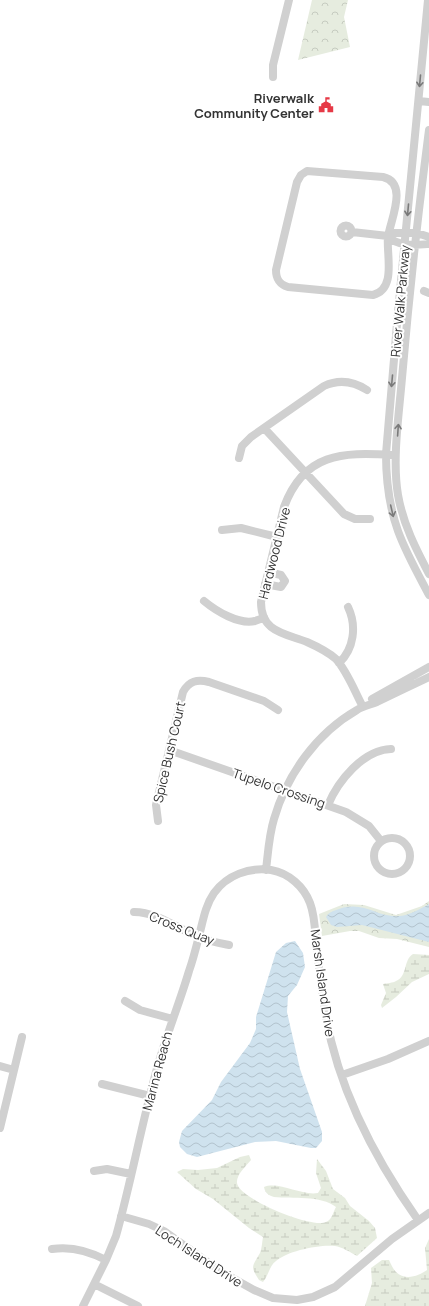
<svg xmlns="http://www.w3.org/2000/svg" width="429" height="1306" viewBox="0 0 429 1306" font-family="Manrope,sans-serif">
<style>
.wetland{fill:url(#wetland-marsh)}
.park{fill:url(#park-crowns)}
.water{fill:url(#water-waves)}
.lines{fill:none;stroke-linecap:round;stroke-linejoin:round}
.minor{stroke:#d0d0d0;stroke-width:8}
.oneway{stroke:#7a7a7a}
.labels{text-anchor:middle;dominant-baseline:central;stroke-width:4;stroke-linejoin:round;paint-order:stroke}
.poi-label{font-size:13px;font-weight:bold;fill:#333;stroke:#fff;text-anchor:end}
.street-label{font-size:13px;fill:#333;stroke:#fff}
</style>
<defs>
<pattern id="wetland-marsh" width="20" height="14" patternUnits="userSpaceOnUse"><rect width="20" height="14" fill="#e6ecdf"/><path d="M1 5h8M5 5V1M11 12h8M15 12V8" fill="none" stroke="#c6cbc0"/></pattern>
<pattern id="park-crowns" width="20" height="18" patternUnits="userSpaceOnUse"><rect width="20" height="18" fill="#e6ecdf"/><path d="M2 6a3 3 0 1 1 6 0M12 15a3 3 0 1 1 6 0" fill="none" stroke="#c6cbc0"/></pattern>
<pattern id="water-waves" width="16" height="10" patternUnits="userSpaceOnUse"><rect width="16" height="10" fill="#cfe2ee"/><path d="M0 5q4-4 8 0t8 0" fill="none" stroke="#b2c2cd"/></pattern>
</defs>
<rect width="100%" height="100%" fill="#fff"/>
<path class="wetland" d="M 413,954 L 429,955 L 429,974 L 412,982 L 396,997 L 382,1008 L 381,1005 L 386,993 L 383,984 C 387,983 393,983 396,981 C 408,976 403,960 413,954 Z
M 249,1155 L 251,1160 C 246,1166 236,1175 237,1183 C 239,1199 312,1229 326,1222 C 332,1220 333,1212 336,1207 C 321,1195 292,1199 274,1197 C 268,1195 265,1193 264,1187 C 279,1181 301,1196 318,1193 L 321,1188 L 316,1173 L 317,1159 L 326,1171 L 333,1189 L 345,1198 L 350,1206 L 369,1221 L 375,1228 L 377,1238 L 357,1256 C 350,1252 342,1247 335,1246 C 320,1244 287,1251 276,1261 C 269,1266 269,1275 263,1282 L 259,1280 C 250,1266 252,1267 260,1253 C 262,1248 262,1242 263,1237 L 249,1228 L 213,1199 L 196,1189 L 177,1172 L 183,1169 L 198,1170 L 217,1168 L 240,1157 Z
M 429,1239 L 429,1306 L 365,1306 L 372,1283 L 371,1268 L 382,1260 L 389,1260 C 391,1264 393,1269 396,1272 C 405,1281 419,1276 427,1270 L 425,1248 Z"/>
<path class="park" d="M 312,0 L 348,0 L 344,17 L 350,47 L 298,60 Z
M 429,901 L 429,947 L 397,939 L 379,938 L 359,931 L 350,931 L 322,936 L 319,914 L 344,904 L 364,905 L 396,915 L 422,906 Z"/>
<path class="water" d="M 429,904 L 429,942 L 362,925 L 337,927 L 331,925 L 326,917 C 329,912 333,911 339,909 C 364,900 377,918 400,916 C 410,915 420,909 429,904 Z
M 295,941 L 303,953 L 305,967 L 297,985 L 288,996 L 287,1012 L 300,1069 L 322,1132 L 322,1141 L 316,1148 L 311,1148 L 276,1141 L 255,1142 L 197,1157 L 187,1154 L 180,1147 L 179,1142 L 182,1131 L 212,1100 L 221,1082 L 250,1043 L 256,1029 L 256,1017 L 276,952 L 286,943 Z"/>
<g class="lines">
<path class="minor" d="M 428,0 L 398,312 L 386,454 C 386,481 389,506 398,531 C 406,553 418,574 429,595
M 273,77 L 273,65 L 289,0
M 419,101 L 429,102
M 429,130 C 418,213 409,295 402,378 C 399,414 392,460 398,495 C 403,524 416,549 429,574
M 307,171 L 383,177 C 409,183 390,221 388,237 C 386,254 397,289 373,295 L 288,287 C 279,284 276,279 276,270 L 297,182 L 301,175 Z
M340.5 231a5.5 5.5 0 1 1 11 0a5.5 5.5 0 1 1-11 0Z
M 352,232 L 388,236 L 394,233 L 417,233 L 429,237
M 388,236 C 397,247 416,245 429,244
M 424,291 L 429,293
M 264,428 L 344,514 L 355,519 L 370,519
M 239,458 L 242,446 L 251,437 L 324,386 C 339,379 353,381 367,390
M 222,530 L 241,528 L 277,537
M 265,584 L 281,587 L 285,581 L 281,575 L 268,572
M 204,601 C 216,611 239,625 255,621 C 258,620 261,619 264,617
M 339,663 C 354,649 357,626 348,607
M 372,699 L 429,667
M 363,707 C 355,692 347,671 336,659 C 328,652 316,646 307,642 C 284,633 261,632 261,602 L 284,507 C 304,453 342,452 392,455
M 169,750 L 346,812 L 369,826 L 381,841
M 328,805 C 338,781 363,750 391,749
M 158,821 L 156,805 L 183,692 C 189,681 197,679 209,682 L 264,701 L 278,710
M374 856a18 18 0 1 1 36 0a18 18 0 1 1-36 0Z
M 266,870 C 268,853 269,835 274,819 C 287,774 317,733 357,710 C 363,706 370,705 377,702 C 394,694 412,685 429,677
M 134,912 C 157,912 177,928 198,937 C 208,941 219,943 229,945
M 125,1001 L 140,1010 L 173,1019
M 0,1066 L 14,1070
M 342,1075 L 388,1059 L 429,1041
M 102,1084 L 150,1096
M 0,1128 L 22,1037
M 94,1171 L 107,1169 L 131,1174
M 121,1216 L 149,1224 L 164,1231 L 220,1271 L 254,1290 L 273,1298 L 297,1300 L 313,1297 L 335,1287 L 392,1239 L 429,1213
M 52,1249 C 71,1246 89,1251 106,1260
M 94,1284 L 138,1306
M 83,1306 L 106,1260 L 116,1236 C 131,1182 141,1127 156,1072 C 165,1038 179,1005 189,971 C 193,960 196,948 199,936 C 203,921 205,906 214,893 C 227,875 249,867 271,870 C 289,873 304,887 310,903 C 315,916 315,930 316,944 C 319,968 322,992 326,1017 C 339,1091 375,1159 418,1220"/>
</g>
<defs><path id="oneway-shaft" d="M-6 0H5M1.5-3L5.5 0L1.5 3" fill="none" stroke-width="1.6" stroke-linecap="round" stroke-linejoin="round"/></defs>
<g class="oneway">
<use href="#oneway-shaft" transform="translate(420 81) rotate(95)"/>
<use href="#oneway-shaft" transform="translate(408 210) rotate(95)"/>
<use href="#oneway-shaft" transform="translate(392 381) rotate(95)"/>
<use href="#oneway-shaft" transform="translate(398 430) rotate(-86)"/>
<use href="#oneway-shaft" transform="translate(392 511) rotate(77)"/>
</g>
<defs>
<g id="civic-bare" transform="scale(1.2)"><path d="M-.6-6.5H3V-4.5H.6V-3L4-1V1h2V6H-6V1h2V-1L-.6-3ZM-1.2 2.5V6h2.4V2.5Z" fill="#e63946" stroke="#fff" stroke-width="2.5" paint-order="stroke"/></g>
</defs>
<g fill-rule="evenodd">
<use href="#civic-bare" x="326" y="105"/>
</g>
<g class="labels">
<g class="poi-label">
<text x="314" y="98">Riverwalk<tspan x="314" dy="15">Community Center</tspan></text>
</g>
<g class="street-label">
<text transform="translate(400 301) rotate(-85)">River Walk Parkway</text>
<text transform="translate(274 553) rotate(-76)">Hardwood Drive</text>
<text transform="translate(169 752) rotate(-77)">Spice Bush Court</text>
<text transform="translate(279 788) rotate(19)">Tupelo Crossing</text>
<text transform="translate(182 928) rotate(22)">Cross Quay</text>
<text transform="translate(323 983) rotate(82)">Marsh Island Drive</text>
<text transform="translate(157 1071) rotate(-75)">Marina Reach</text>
<text transform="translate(199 1256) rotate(33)">Loch Island Drive</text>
</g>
</g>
</svg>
